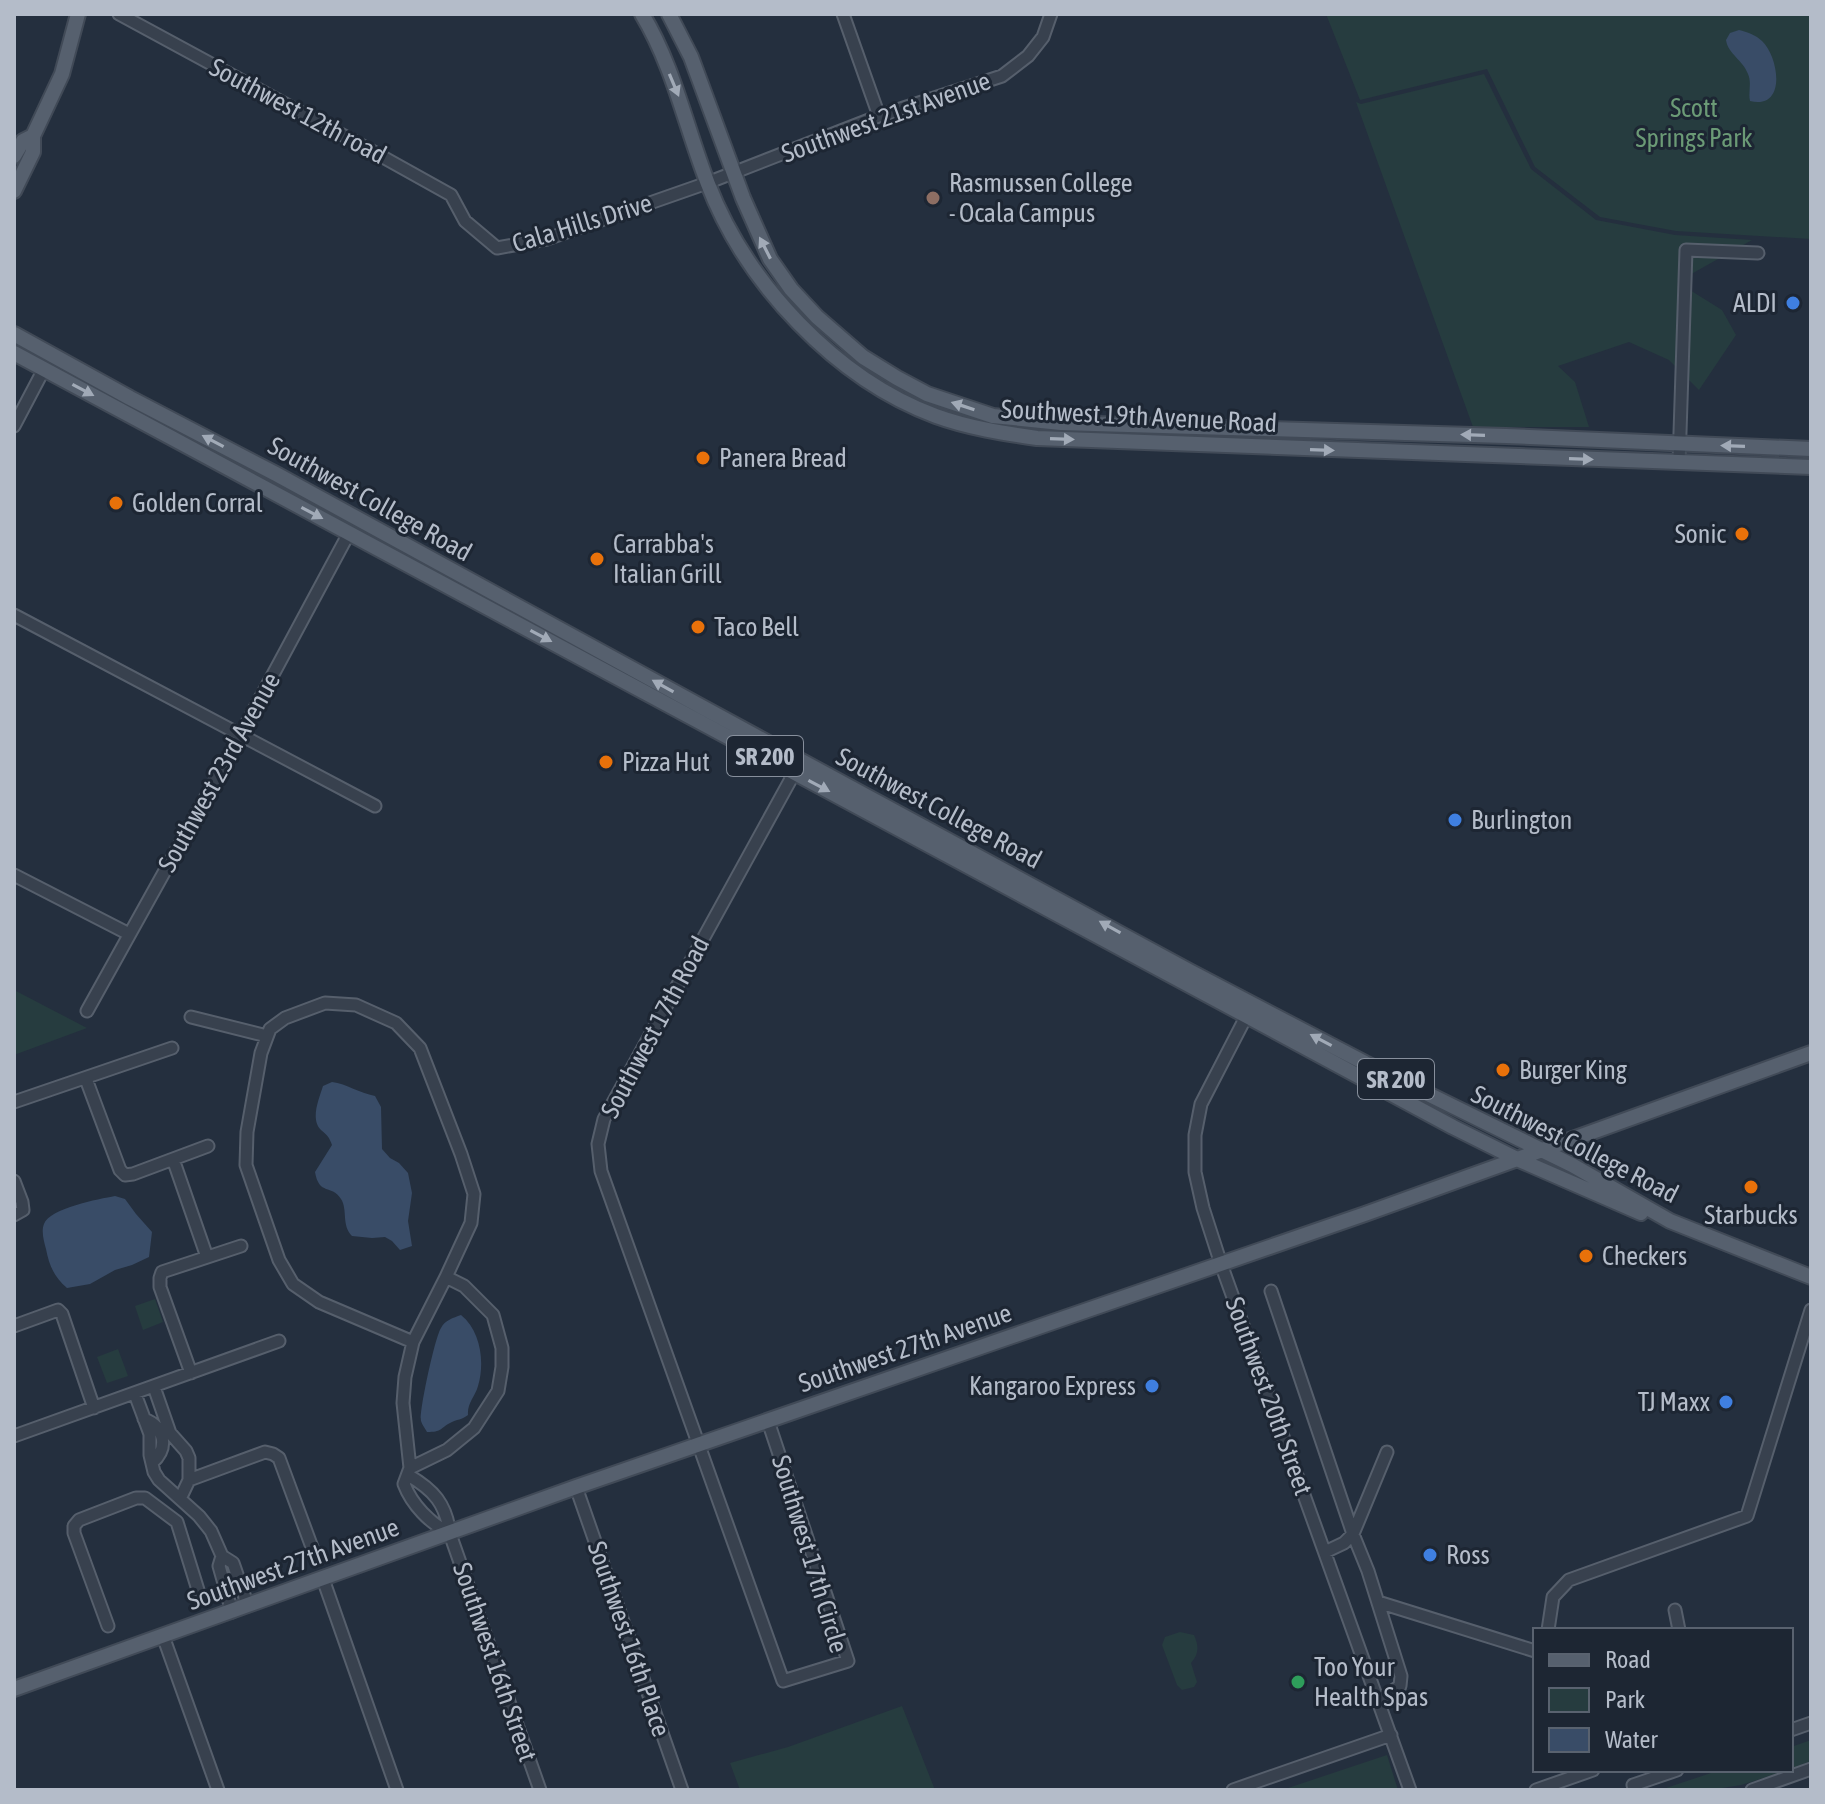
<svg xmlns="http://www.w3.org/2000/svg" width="1825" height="1804" viewBox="0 0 1825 1804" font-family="'Asap Condensed',sans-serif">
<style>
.green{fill:#263c3f}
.water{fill:#394c67}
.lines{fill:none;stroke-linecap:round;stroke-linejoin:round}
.minor-casing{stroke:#565f6c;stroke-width:15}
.major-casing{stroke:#414a57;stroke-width:18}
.minor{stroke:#38414e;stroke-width:11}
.major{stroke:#56606e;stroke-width:14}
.oneway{fill:#a1aab7}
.education-dot{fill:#8d6e63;stroke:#1d2633;stroke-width:3}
.shop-dot{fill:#3f7fe0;stroke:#1d2633;stroke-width:3}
.food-dot{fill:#e8710a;stroke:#1d2633;stroke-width:3}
.leisure-dot{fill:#2e9e5b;stroke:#1d2633;stroke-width:3}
.labels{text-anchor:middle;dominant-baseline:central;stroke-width:6;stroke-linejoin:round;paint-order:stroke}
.shield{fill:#1d2633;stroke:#878f9c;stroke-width:2}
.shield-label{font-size:24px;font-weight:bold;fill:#b4bcc9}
.park-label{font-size:26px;fill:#6b9a76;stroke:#1d2633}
.street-label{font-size:26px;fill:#b4bcc9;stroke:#1d2633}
.poi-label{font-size:26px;fill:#b4bcc9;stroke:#1d2633;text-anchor:start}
</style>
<rect width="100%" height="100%" fill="#242f3e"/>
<path class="green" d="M 1326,14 L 1811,14 L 1811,239 L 1676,231 L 1600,217 L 1535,167 L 1487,69 L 1360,100 Z
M 1484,74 L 1531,169 L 1596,220 L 1675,235 L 1752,240 L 1677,282 L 1722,310 L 1736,335 L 1699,390 L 1669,360 L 1629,342 L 1558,366 L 1575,382 L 1589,427 L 1473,427 L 1356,102 L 1361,104 Z
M 14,990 L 16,991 L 87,1028 L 14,1055 Z
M 155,1299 L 163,1322 L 143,1330 L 135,1306 Z
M 118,1349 L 128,1376 L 107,1383 L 97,1357 Z
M 1180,1632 L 1194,1635 C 1199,1646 1199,1654 1191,1663 L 1197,1682 L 1194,1687 L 1182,1690 L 1177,1685 L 1162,1645 L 1165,1637 Z
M 902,1706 L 935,1790 L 740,1790 L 730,1763 L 788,1747 Z
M 1811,1740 L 1811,1761 L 1791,1769 L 1791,1747 Z
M 1387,1755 L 1398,1790 L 1282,1790 Z
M 1720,1770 L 1789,1770 L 1741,1785 L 1710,1790 L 1660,1790 Z"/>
<path class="water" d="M 1739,30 C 1747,32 1756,35 1762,41 C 1779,57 1787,110 1750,101 C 1748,92 1752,83 1748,74 C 1743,60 1728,54 1726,40 L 1730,33 Z
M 332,1082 C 347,1084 359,1093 375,1096 L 381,1107 L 382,1149 L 390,1158 L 399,1163 L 408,1173 L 412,1193 L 408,1221 L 412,1246 L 400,1250 L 392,1241 L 385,1237 L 372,1238 L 352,1236 C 341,1225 348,1210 341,1199 C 332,1184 319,1196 315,1172 L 332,1145 C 329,1137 328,1136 321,1130 C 310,1119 319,1099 323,1086 Z
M 115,1196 L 125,1199 L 136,1214 L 152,1232 L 149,1257 L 132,1265 L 115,1270 L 90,1284 L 67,1288 C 54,1277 49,1265 46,1249 C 44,1242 41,1231 44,1224 C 50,1208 99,1199 115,1196 Z
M 461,1315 C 481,1331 485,1363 478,1386 C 475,1397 467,1403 468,1415 C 462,1420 457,1419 450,1423 C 439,1429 442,1432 427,1432 C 425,1428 422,1425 421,1421 C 419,1412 435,1337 441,1328 C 445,1320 453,1318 461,1315 Z"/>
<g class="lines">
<g class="minor-casing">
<path id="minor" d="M 119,14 L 372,151 L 451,195 L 465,221 L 497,248 L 547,239 L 707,183 L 879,116 L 1002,76 L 1028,56 L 1043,37 L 1051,14
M 843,14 L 879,116
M 14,426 L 44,369
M 1679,463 L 1686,250 L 1758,253
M 14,615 L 375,806
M 14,875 L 129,934
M 87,1011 L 241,734 L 349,533
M 1249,1011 L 1201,1104 L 1195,1135 L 1195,1172 L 1203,1208 L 1221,1264 L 1410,1790
M 191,1017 L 267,1036
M 86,1079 L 120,1170 L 125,1175 L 133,1174 L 208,1146
M 14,1102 L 172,1048
M 173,1159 L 207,1257
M 14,1181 L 22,1202 L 23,1210 L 14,1215
M 1271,1291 L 1353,1534 L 1368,1571 L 1401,1676 L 1400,1686 L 1378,1701
M 14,1326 L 58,1310 L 62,1314 L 94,1408
M 413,1342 L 446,1277
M 191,1373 L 160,1287 L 160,1278 L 162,1272 L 241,1246
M 154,1387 L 170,1433 L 186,1451 L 189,1458 L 189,1480 L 180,1499
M 135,1394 L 150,1434 L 150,1455 L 154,1472 L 159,1480 L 199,1516 L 211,1531 L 222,1556
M 144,1419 C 165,1427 169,1448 152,1463
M 768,1421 L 848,1661 L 783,1681 L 601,1171 L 598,1144 L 604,1119 L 797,768
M 14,1436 L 279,1341
M 410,1468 L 403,1403 L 405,1377 L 413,1342 L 319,1302 L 293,1284 L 279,1260 L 246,1165 L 247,1132 L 261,1053 L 270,1029 L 285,1018 L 325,1003 L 356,1005 L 396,1023 L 420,1048 L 461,1154 L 474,1194 L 471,1223 L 446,1277 L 464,1286 L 493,1315 L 502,1348 L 502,1367 L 498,1391 L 474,1428 L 447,1450 L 410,1468 L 404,1484 C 412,1505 430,1523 450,1534
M 408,1475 C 434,1490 446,1504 450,1534 L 540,1790
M 189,1480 L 265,1452 L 273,1454 L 279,1458 L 313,1550
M 576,1487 L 682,1790
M 1325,1552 L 1344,1543 L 1353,1534 L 1387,1452
M 323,1579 L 397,1790
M 1378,1602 L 1535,1651
M 1675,1610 L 1679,1630
M 232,1612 L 219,1566 L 222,1556 L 233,1563 L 248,1606
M 108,1626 L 74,1533 L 74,1526 L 79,1520 L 136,1498 L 145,1498 L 177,1522 L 198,1590
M 1548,1630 L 1553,1597 L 1569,1580 L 1747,1516 L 1811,1310
M 163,1636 L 218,1790
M 1791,1730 L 1811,1723
M 1233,1790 L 1391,1735
M 1536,1790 L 1593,1770
M 1635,1790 L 1633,1785 L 1677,1770
M 1752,1790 L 1811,1769"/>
</g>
<g class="major-casing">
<path id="major" d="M 642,14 C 674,67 686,128 708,184 C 746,283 836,379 936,416 C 969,428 1003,433 1037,438 L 1811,467
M 669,14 L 691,57 L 743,198 L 770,259 L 791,289 L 817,317 L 863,357 L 897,378 L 927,394 L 993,416 L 1061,423 L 1506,436 L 1811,449
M 14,156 L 23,141 L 33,136
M 14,191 L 33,152 L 33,136 L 62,74 L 78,14
M 14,334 L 130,398 L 276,474 L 702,707 L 1189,971 L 1365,1063 L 1572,1165 L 1670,1221 L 1811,1277
M 14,353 L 1453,1127 L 1517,1159 L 1641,1213
M 14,1689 L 576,1487 L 1365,1214 L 1811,1053"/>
</g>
<use href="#minor" class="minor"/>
<use href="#major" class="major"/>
</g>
<defs><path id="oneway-solid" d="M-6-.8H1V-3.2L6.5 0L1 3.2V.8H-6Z" transform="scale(2)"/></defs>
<g class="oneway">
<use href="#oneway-solid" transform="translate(674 85) rotate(67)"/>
<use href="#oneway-solid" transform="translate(765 248) rotate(-117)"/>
<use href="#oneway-solid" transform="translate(83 390) rotate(28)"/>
<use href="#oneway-solid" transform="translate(963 406) rotate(-162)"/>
<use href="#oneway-solid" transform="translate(1473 435) rotate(-178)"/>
<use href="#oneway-solid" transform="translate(1062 439) rotate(2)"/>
<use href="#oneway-solid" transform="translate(213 441) rotate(-152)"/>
<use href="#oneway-solid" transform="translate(1733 446) rotate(-178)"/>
<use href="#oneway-solid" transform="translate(1322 450) rotate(2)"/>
<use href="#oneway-solid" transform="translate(1581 459) rotate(2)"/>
<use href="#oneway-solid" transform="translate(312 513) rotate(28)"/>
<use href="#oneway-solid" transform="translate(541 636) rotate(28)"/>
<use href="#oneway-solid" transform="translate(663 686) rotate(-151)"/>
<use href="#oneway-solid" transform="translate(819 786) rotate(28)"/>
<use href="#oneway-solid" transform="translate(1110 927) rotate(-151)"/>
<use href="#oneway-solid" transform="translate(1321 1040) rotate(-152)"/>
</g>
<circle class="education-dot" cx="933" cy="198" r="8"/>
<g class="shop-dot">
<circle cx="1793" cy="303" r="8"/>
<circle cx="1455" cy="820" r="8"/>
<circle cx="1152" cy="1386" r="8"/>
<circle cx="1726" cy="1402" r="8"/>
<circle cx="1430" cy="1555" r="8"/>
</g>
<g class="food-dot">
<circle cx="703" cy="458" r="8"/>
<circle cx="116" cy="503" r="8"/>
<circle cx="1742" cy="534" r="8"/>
<circle cx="597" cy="559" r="8"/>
<circle cx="698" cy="627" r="8"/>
<circle cx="606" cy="762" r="8"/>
<circle cx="1503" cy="1070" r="8"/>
<circle cx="1751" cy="1187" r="8"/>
<circle cx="1586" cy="1256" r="8"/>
</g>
<circle class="leisure-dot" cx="1298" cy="1682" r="8"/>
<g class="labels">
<g class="shield">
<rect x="727" y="736" width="76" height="40" rx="6"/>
<rect x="1358" y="1059" width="76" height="40" rx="6"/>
</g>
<g class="shield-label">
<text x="765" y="756">SR 200</text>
<text x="1396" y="1079">SR 200</text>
</g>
<g class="park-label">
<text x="1694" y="108">Scott<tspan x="1694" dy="30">Springs Park</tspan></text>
</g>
<g class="street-label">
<text transform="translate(298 111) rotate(28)">Southwest 12th road</text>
<text transform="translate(886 117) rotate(-20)">Southwest 21st Avenue</text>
<text transform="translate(582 223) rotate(-17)">Cala Hills Drive</text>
<text transform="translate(1139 416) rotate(3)">Southwest 19th Avenue Road</text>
<text transform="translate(370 499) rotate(29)">Southwest College Road</text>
<text transform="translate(219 772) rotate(-61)">Southwest 23rd Avenue</text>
<text transform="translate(939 808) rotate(28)">Southwest College Road</text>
<text transform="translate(655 1027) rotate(-62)">Southwest 17th Road</text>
<text transform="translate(1575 1144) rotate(27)">Southwest College Road</text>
<text transform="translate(905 1348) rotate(-19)">Southwest 27th Avenue</text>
<text transform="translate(1269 1396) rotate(70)">Southwest 20th Street</text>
<text transform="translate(810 1554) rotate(73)">Southwest 17th Circle</text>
<text transform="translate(293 1564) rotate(-20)">Southwest 27th Avenue</text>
<text transform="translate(629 1639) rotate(71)">Southwest 16th Place</text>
<text transform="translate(495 1662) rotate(71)">Southwest 16th Street</text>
</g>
<g class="poi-label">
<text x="949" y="183">Rasmussen College<tspan x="949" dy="30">- Ocala Campus</tspan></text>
<text x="1777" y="303" text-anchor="end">ALDI</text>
<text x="719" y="458">Panera Bread</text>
<text x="132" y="503">Golden Corral</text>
<text x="1726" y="534" text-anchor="end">Sonic</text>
<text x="613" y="544">Carrabba's<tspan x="613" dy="30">Italian Grill</tspan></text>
<text x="714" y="627">Taco Bell</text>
<text x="622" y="762">Pizza Hut</text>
<text x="1471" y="820">Burlington</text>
<text x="1519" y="1070">Burger King</text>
<text x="1751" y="1215" text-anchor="middle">Starbucks</text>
<text x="1602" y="1256">Checkers</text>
<text x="1136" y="1386" text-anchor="end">Kangaroo Express</text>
<text x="1710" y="1402" text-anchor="end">TJ Maxx</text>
<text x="1446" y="1555">Ross</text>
<text x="1314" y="1667">Too Your<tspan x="1314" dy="30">Health Spas</tspan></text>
</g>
</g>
<rect width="1825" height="1804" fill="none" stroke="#b4bcc9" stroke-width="32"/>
<rect x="1533" y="1628" width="260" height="144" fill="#1d2633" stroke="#59626f" stroke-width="2"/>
<rect x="1549" y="1654" width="40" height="12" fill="#56606e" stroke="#59626f" stroke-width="2"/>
<text x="1605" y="1668" font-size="24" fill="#b4bcc9">Road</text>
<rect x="1549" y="1688" width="40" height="24" fill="#263c3f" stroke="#59626f" stroke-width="2"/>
<text x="1605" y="1708" font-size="24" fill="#b4bcc9">Park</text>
<rect x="1549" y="1728" width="40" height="24" fill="#394c67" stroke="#59626f" stroke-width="2"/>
<text x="1605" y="1748" font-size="24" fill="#b4bcc9">Water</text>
</svg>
